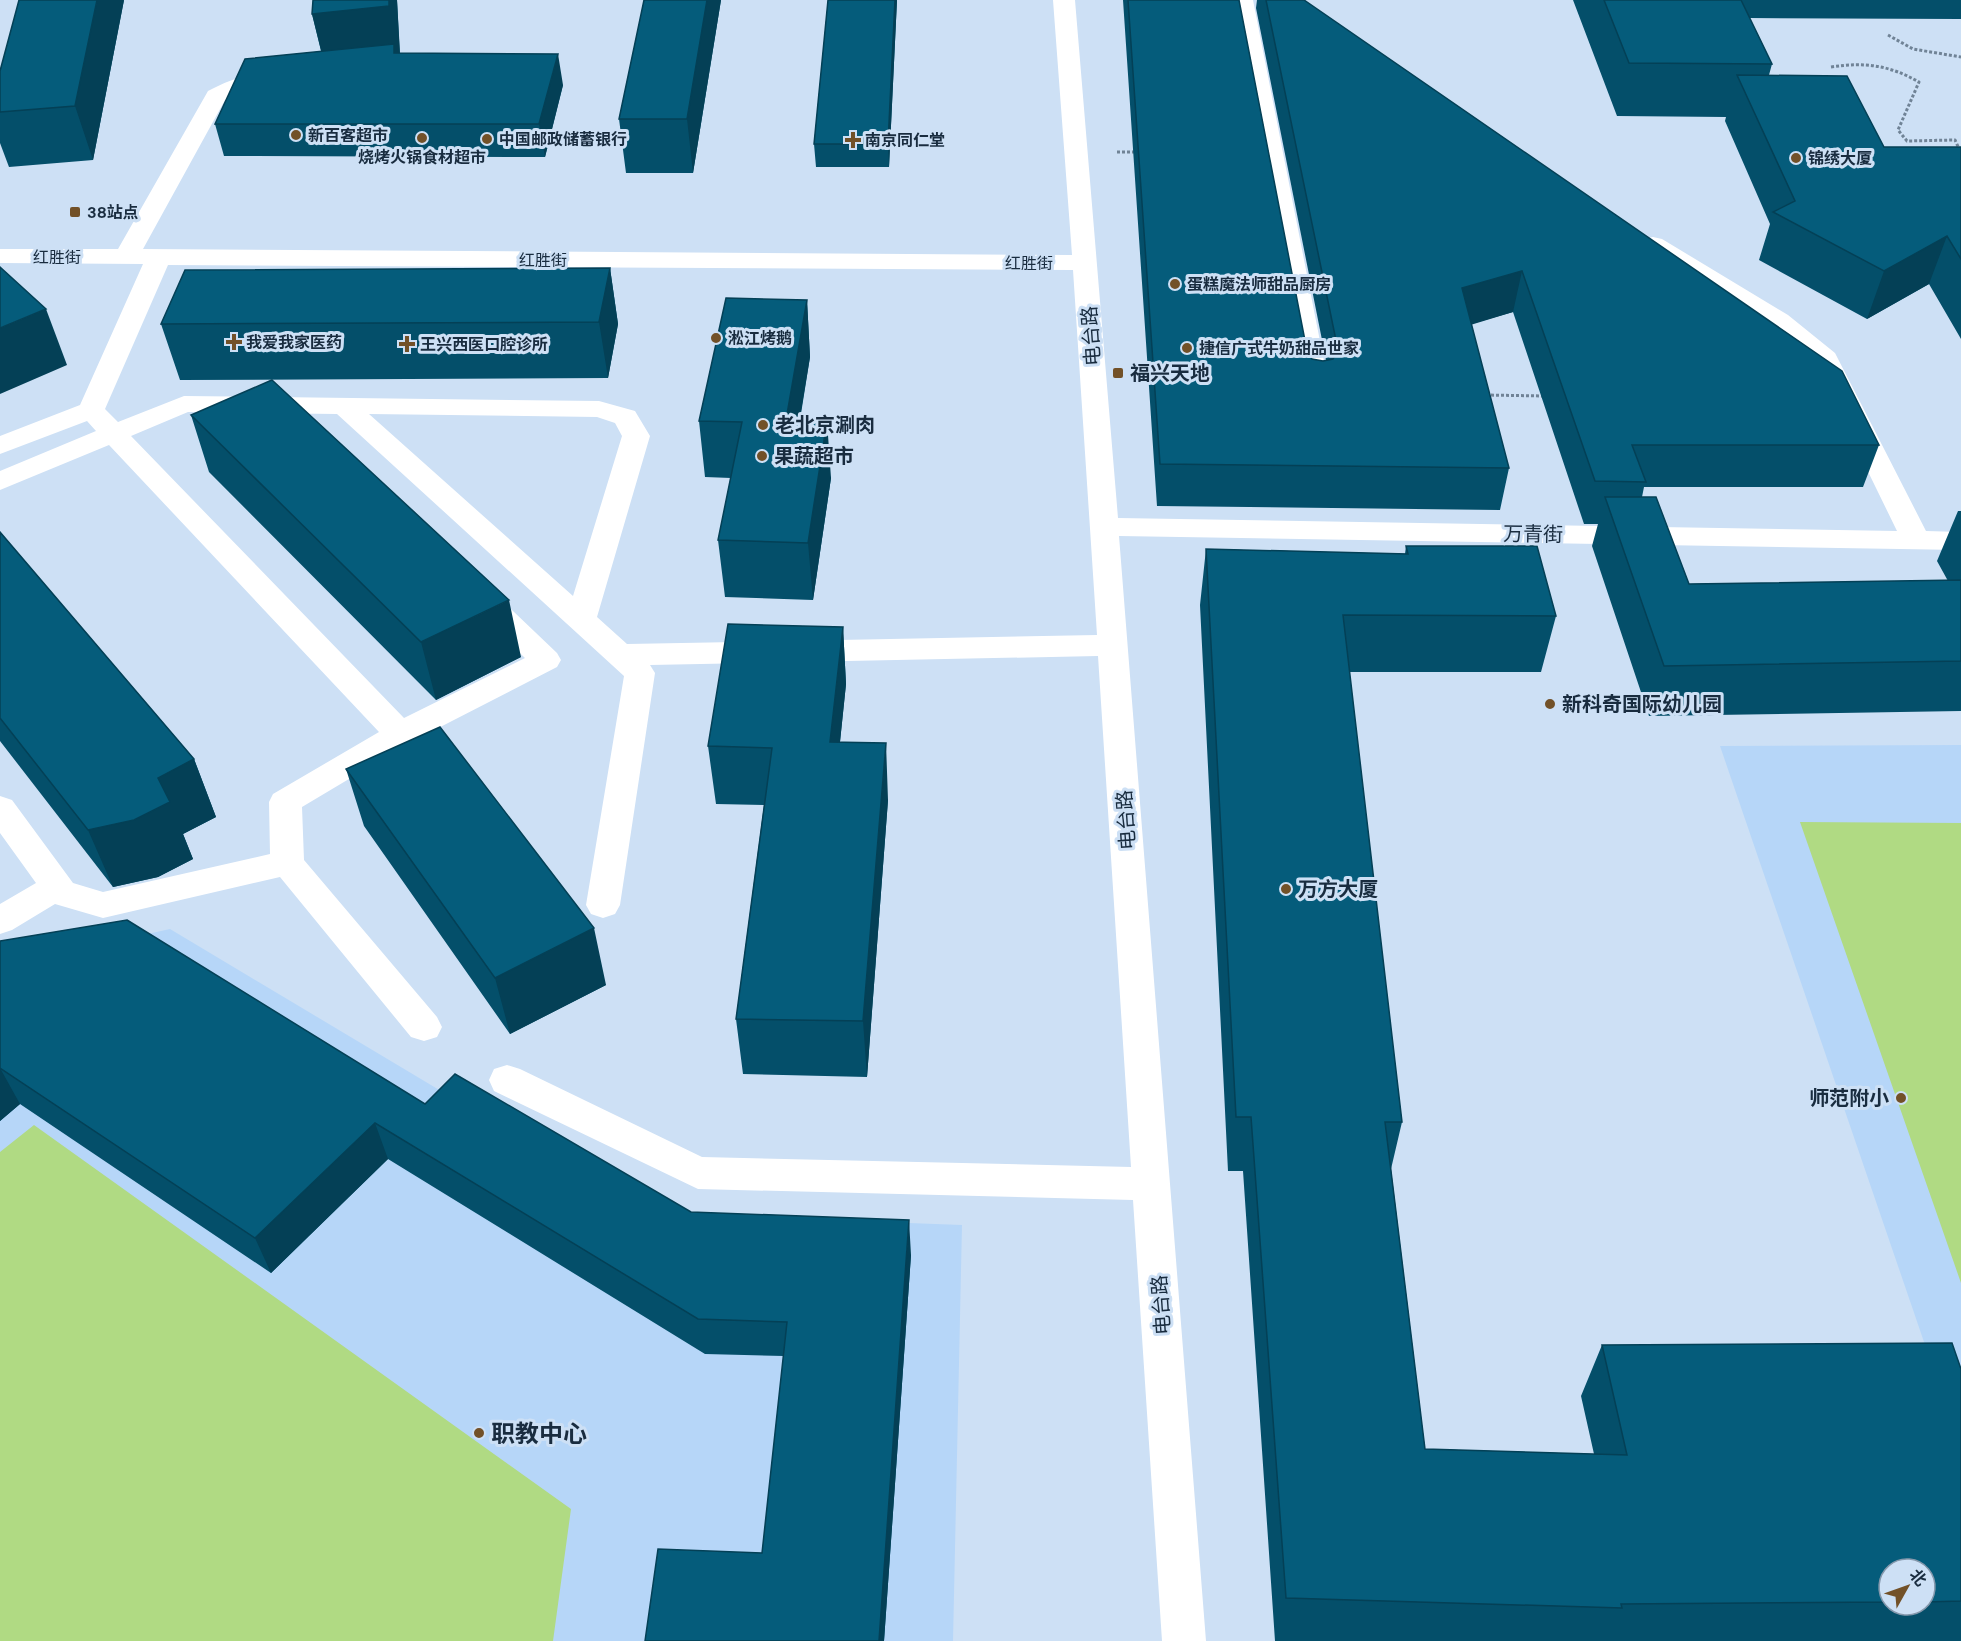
<svg xmlns="http://www.w3.org/2000/svg" width="1961" height="1641" viewBox="0 0 1961 1641" font-family="'DM Sans','Noto Sans SC',sans-serif">
<style>
.built{fill:#b6d6f8}
.green{fill:#b0da83}
.lines{fill:none;stroke-linecap:round;stroke-linejoin:round}
.path{stroke:#708396;stroke-width:3;stroke-dasharray:3 2;stroke-linecap:butt}
.minor{fill:#fff;fill-rule:evenodd}
.wall{fill:#044f6a;fill-rule:evenodd}
.shaded-wall{fill:#044056}
.building{fill:#055c7b;stroke:#044056;stroke-width:1.5}
.poi-dot{fill:#725128;stroke:#cde0f5;stroke-width:2}
.labels{text-anchor:middle;dominant-baseline:central;stroke-width:6;stroke-linejoin:round;paint-order:stroke}
.far-poi-label{font-size:16px;font-weight:bold;fill:#192c3f;stroke:#cde0f5;text-anchor:start}
.far-street-label{font-size:16px;fill:#192c3f;stroke:#cde0f5}
.street-label{font-size:20px;fill:#192c3f;stroke:#cde0f5}
.poi-label{font-size:20px;font-weight:bold;fill:#192c3f;stroke:#cde0f5;text-anchor:start}
.near-poi-label{font-size:24px;font-weight:bold;fill:#192c3f;stroke:#cde0f5;text-anchor:start}
</style>
<rect width="100%" height="100%" fill="#cde0f5"/>
<path class="built" d="M 1961,745 L 1961,1450 L 1720,746 Z
M 170,929 L 645,1213 L 962,1225 L 953,1641 L 0,1641 L 0,967 Z"/>
<path class="green" d="M 1800,822 L 1961,823 L 1961,1283 Z
M 34,1125 L 571,1509 L 553,1641 L 0,1641 L 0,1152 Z"/>
<g class="lines">
<path class="path" d="M 1888,35 L 1913,49 L 1961,57
M 1831,67 C 1865,62 1889,65 1919,82 L 1898,130 L 1907,141 L 1955,140 L 1961,153
M 1117,152 L 1136,152
M 1486,395 L 1545,396"/>
<path class="minor" d="M 1053,0 L 1075,0 L 1118,518 L 1897,531 L 1815,363 L 1770,325 L 1644,249 L 1641,244 L 1644,239 L 1653,237 L 1662,239 L 1788,315 L 1835,353 L 1926,531 L 1961,532 L 1961,550 L 1119,536 L 1206,1641 L 1162,1641 L 1133,1200 L 698,1189 L 494,1091 L 489,1080 L 494,1069 L 507,1065 L 520,1069 L 702,1157 L 1131,1167 L 1098,656 L 650,665 L 655,673 L 620,905 L 615,914 L 603,918 L 591,914 L 586,905 L 624,676 L 337,414 L 188,412 L 131,436 L 404,718 L 525,658 L 472,607 L 468,600 L 472,593 L 483,590 L 494,593 L 557,653 L 561,660 L 557,667 L 411,742 L 302,807 L 304,860 L 437,1017 L 442,1027 L 437,1037 L 424,1041 L 411,1037 L 280,877 L 103,918 L 55,904 L 12,930 L 0,934 L 0,904 L 36,883 L 0,833 L 0,796 L 12,800 L 73,883 L 103,892 L 270,854 L 269,802 L 273,794 L 379,732 L 109,445 L 0,490 L 0,471 L 96,431 L 87,421 L 0,454 L 0,436 L 80,405 L 143,264 L 0,263 L 0,249 L 118,249 L 208,91 C 230,79 257,69 283,75 L 286,80 L 283,85 L 243,90 L 225,100 L 143,249 L 1072,255 ZM 168,265 L 1073,270 L 1097,635 L 627,644 L 597,617 L 650,436 L 635,411 L 599,401 L 184,396 L 118,422 L 105,409 ZM 369,414 L 597,417 L 615,423 L 622,436 L 573,596 Z
M 1231,0 L 1253,0 L 1330,392 L 1327,398 L 1317,400 L 1307,398 L 1304,392 Z"/>
</g>
<path class="wall" d="M 124,0 L 93,160 L 9,167 L 0,143 L 0,71 Z
M 397,0 L 400,53 L 563,85 L 545,157 L 224,156 L 215,124 L 321,51 L 312,14 Z
M 644,0 L 721,0 L 693,173 L 626,173 L 619,119 Z
M 828,0 L 897,0 L 889,167 L 816,167 L 814,144 Z
M 1123,0 L 1239,0 L 1307,351 L 1312,359 L 1323,361 L 1326,360 L 1256,8 L 1257,0 L 1304,0 L 1879,445 L 1863,487 L 1644,487 L 1642,497 L 1689,584 L 1948,581 L 1937,561 L 1958,511 L 1961,511 L 1961,711 L 1649,716 L 1592,546 L 1598,524 L 1584,524 L 1513,312 L 1471,324 L 1509,468 L 1500,510 L 1157,506 Z
M 1573,0 L 1961,0 L 1961,19 L 1749,18 L 1772,64 L 1769,75 L 1884,147 L 1961,147 L 1961,339 L 1929,284 L 1867,319 L 1759,260 L 1770,224 L 1725,121 L 1726,117 L 1617,116 Z
M 610,268 L 618,324 L 608,378 L 180,380 L 161,324 Z
M 807,300 L 810,357 L 800,420 L 831,478 L 813,600 L 725,597 L 718,540 L 731,478 L 705,477 L 699,421 Z
M 191,415 L 521,657 L 436,700 L 209,472 Z
M 0,532 L 194,759 L 216,817 L 183,834 L 193,859 L 158,877 L 113,887 L 0,741 Z
M 1406,546 L 1556,616 L 1541,672 L 1349,672 L 1402,1122 L 1391,1169 L 1425,1449 L 1594,1454 L 1581,1396 L 1602,1345 L 1961,1369 L 1961,1641 L 1275,1641 L 1243,1171 L 1228,1171 L 1200,605 L 1206,549 L 1405,554 ZM 1889,1569 L 1925,1569 L 1925,1605 L 1889,1605 Z
M 843,627 L 846,684 L 840,742 L 888,800 L 867,1077 L 743,1074 L 736,1019 L 764,805 L 716,804 L 708,746 Z
M 346,769 L 606,985 L 510,1034 L 364,826 Z
M 0,941 L 425,1104 L 691,1212 L 911,1255 L 884,1641 L 645,1641 L 762,1553 L 784,1356 L 705,1354 L 388,1159 L 271,1273 L 20,1104 L 0,1121 Z"/>
<path class="shaded-wall" d="M 97,0 L 124,0 L 93,160 L 75,106 Z
M 389,0 L 397,0 L 400,58 L 325,66 L 312,14 Z
M 707,0 L 721,0 L 693,173 L 687,119 Z
M 895,0 L 897,0 L 889,167 L 888,144 Z
M 558,54 L 563,85 L 545,157 L 539,124 Z
M 1947,236 L 1929,284 L 1867,319 L 1884,271 Z
M 610,268 L 618,324 L 608,378 L 599,322 Z
M 1522,271 L 1513,312 L 1454,330 L 1462,288 Z
M 807,300 L 810,357 L 790,477 L 786,420 Z
M 46,309 L 67,365 L 0,394 L 0,328 Z
M 827,421 L 831,478 L 813,600 L 808,543 Z
M 509,600 L 521,657 L 436,700 L 421,642 Z
M 843,627 L 846,684 L 834,799 L 830,742 Z
M 886,743 L 888,800 L 867,1077 L 863,1021 Z
M 194,759 L 216,817 L 183,834 L 193,859 L 158,877 L 113,887 L 88,830 L 158,778 Z
M 594,928 L 606,985 L 510,1034 L 495,978 Z
M 0,1068 L 20,1104 L 0,1121 Z
M 375,1123 L 388,1159 L 271,1273 L 255,1238 Z
M 909,1220 L 911,1255 L 884,1641 L 879,1641 Z"/>
<path class="building" d="M 19,0 L 97,0 L 75,106 L 0,112 L 0,71 Z
M 313,0 L 389,0 L 389,6 L 312,14 Z
M 644,0 L 707,0 L 687,119 L 619,119 Z
M 828,0 L 895,0 L 888,144 L 814,144 Z
M 1128,0 L 1239,0 L 1307,351 L 1312,359 L 1323,361 L 1333,359 L 1338,350 L 1266,0 L 1304,0 L 1842,371 L 1879,445 L 1632,445 L 1646,482 L 1595,481 L 1522,271 L 1462,288 L 1509,468 L 1160,464 Z
M 1604,0 L 1741,0 L 1772,64 L 1629,63 Z
M 394,44 L 394,53 L 558,54 L 539,124 L 215,124 L 245,59 Z
M 1737,75 L 1847,76 L 1884,147 L 1961,147 L 1961,259 L 1947,236 L 1884,271 L 1773,212 L 1795,201 Z
M 0,267 L 46,309 L 0,328 Z
M 610,268 L 599,322 L 161,324 L 185,270 Z
M 726,298 L 807,300 L 786,420 L 827,421 L 808,543 L 718,540 L 742,422 L 699,421 Z
M 272,380 L 509,600 L 421,642 L 191,415 Z
M 1605,497 L 1656,497 L 1689,584 L 1961,580 L 1961,661 L 1664,666 Z
M 0,532 L 194,759 L 158,778 L 170,802 L 134,820 L 88,830 L 0,718 Z
M 1406,546 L 1537,546 L 1556,616 L 1343,615 L 1402,1122 L 1385,1122 L 1425,1449 L 1627,1455 L 1602,1345 L 1952,1343 L 1961,1369 L 1961,1601 L 1925,1602 L 1925,1569 L 1889,1569 L 1889,1602 L 1621,1604 L 1622,1608 L 1286,1598 L 1251,1117 L 1236,1117 L 1206,549 L 1408,554 Z
M 728,624 L 843,627 L 830,742 L 886,743 L 863,1021 L 736,1019 L 772,748 L 708,746 Z
M 440,727 L 594,928 L 495,978 L 346,769 Z
M 127,920 L 425,1104 L 455,1074 L 691,1212 L 909,1220 L 879,1641 L 645,1641 L 658,1549 L 762,1553 L 787,1322 L 698,1319 L 375,1123 L 255,1238 L 0,1068 L 0,941 Z"/>
<g class="poi-dot">
<circle cx="296" cy="135" r="6"/>
<circle cx="422" cy="138" r="6"/>
<circle cx="487" cy="139" r="6"/>
<path d="M850 131h6v6h6v6h-6v6h-6v-6h-6v-6h6z"/>
<circle cx="1796" cy="158" r="6"/>
<rect x="69" y="206" width="12" height="12" rx="3"/>
<circle cx="1175" cy="284" r="6"/>
<circle cx="716" cy="338" r="6"/>
<path d="M231 333h6v6h6v6h-6v6h-6v-6h-6v-6h6z"/>
<path d="M404 335h6v6h6v6h-6v6h-6v-6h-6v-6h6z"/>
<circle cx="1187" cy="348" r="6"/>
<rect x="1112" y="367" width="12" height="12" rx="3"/>
<circle cx="763" cy="425" r="6"/>
<circle cx="762" cy="456" r="6"/>
<circle cx="1550" cy="704" r="6"/>
<circle cx="1286" cy="889" r="6"/>
<circle cx="1901" cy="1098" r="6"/>
<circle cx="479" cy="1433" r="6"/>
</g>
<g class="labels">
<g class="far-poi-label">
<text x="308" y="135">新百客超市</text>
<text x="499" y="139">中国邮政储蓄银行</text>
<text x="865" y="140">南京同仁堂</text>
<text x="422" y="157" text-anchor="middle">烧烤火锅食材超市</text>
<text x="1808" y="158">锦绣大厦</text>
<text x="87" y="212">38站点</text>
<text x="1187" y="284">蛋糕魔法师甜品厨房</text>
<text x="728" y="338">淞江烤鹅</text>
<text x="246" y="342">我爱我家医药</text>
<text x="420" y="344">王兴西医口腔诊所</text>
<text x="1199" y="348">捷信广式牛奶甜品世家</text>
</g>
<g class="far-street-label">
<text x="57" y="257">红胜街</text>
<text x="543" y="260">红胜街</text>
<text x="1029" y="263">红胜街</text>
</g>
<g class="street-label">
<text transform="translate(1091 336) rotate(-94)">电台路</text>
<text transform="translate(1533 534) rotate(1)">万青街</text>
<text transform="translate(1126 820) rotate(-94)">电台路</text>
<text transform="translate(1161 1305) rotate(-94)">电台路</text>
</g>
<g class="poi-label">
<text x="1130" y="373">福兴天地</text>
<text x="775" y="425">老北京涮肉</text>
<text x="774" y="456">果蔬超市</text>
<text x="1562" y="704">新科奇国际幼儿园</text>
<text x="1298" y="889">万方大厦</text>
<text x="1889" y="1098" text-anchor="end">师范附小</text>
</g>
<g class="near-poi-label">
<text x="491" y="1433">职教中心</text>
</g>
</g>
<g transform="translate(1907 1587) rotate(50)"><circle r="28" fill="#cde0f5" stroke="#8598ac" stroke-width="1.5"/>
<path d="M0-4.5L10 22L0 15L-10 22Z" fill="#725128"/>
<text y="-9" font-size="16" font-weight="bold" text-anchor="middle" fill="#192c3f">北</text>
</g>
</svg>
